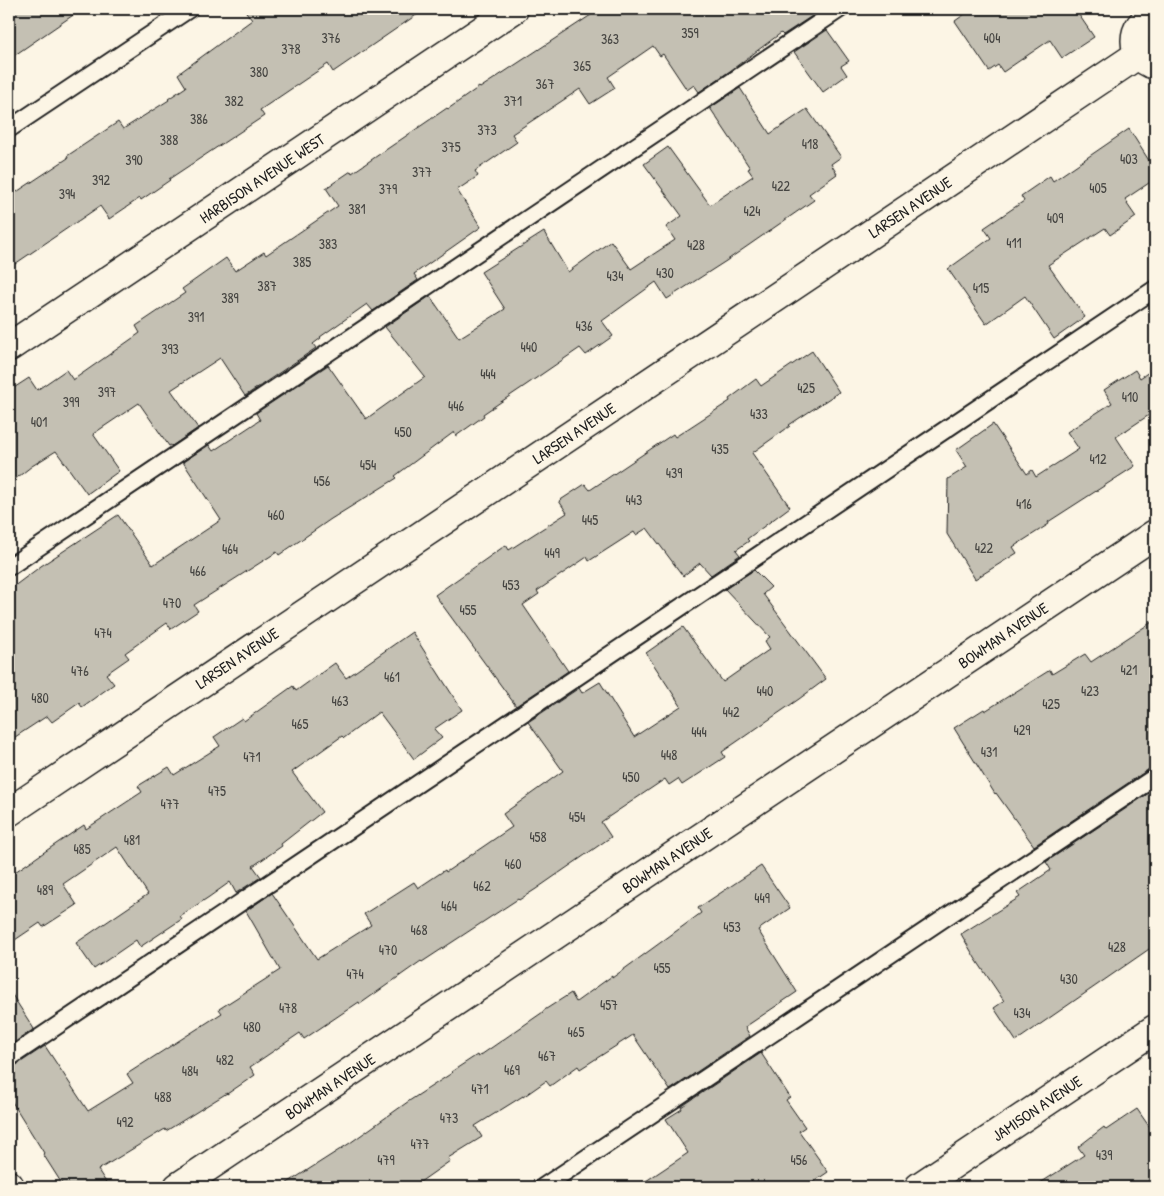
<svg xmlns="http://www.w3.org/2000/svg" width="1164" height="1196" viewBox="0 0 1164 1196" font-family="'Patrick Hand',sans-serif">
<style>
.building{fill:#c4c0b3;stroke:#1c1c1c}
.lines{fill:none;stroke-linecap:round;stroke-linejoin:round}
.service-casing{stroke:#1c1c1c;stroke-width:20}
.minor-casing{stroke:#1c1c1c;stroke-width:31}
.secondary-casing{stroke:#1c1c1c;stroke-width:31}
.service{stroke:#fcf5e5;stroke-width:16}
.minor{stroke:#fcf5e5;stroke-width:28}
.secondary{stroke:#fcf5e5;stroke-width:28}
.labels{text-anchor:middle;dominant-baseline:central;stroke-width:5;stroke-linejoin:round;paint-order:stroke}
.number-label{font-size:14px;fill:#464542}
.street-label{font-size:16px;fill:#1c1c1c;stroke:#fcf5e5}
</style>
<rect width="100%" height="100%" fill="#fcf5e5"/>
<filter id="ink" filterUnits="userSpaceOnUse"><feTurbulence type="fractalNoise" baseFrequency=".02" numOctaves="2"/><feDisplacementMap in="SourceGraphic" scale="10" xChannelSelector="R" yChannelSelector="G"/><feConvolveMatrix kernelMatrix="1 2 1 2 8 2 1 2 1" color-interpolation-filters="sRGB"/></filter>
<g filter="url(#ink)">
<path class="building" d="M 9,9 L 82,9 L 9,59 Z
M 244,9 L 425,9 L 333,72 L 328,64 L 260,110 L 264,116 L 169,179 L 170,180 L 141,200 L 140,198 L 109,219 L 100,206 L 9,268 L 9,197 L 68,158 L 67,156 L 118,122 L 123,129 L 169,100 L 168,99 L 186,87 L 178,74 L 252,20 Z
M 600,9 L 814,9 L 813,10 L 815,14 L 783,35 L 781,33 L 730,71 L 699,92 L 694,85 L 687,90 L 663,54 L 660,56 L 653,46 L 608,77 L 615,88 L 590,104 L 580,89 L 512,134 L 517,142 L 475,171 L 478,176 L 457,190 L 481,227 L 414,274 L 418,280 L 373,311 L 367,304 L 320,337 L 321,338 L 313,344 L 316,348 L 245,396 L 220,358 L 171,390 L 198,428 L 172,446 L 171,445 L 169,446 L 139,403 L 93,434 L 119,471 L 87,494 L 56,451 L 32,466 L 9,484 L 9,391 L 29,378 L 37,390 L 66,370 L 73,380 L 140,333 L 136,326 L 185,293 L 182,289 L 226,258 L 235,271 L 264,252 L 266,255 L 338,206 L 326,188 L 351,171 L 352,173 L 447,108 L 448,109 L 479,87 L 480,88 Z
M 972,9 L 1075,9 L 1094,37 L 1062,58 L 1050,40 L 1003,72 L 998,65 L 989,71 L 955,21 Z
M 827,30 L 849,61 L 841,66 L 847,75 L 823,92 L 794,52 Z
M 740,88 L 770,134 L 807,109 L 841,157 L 831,164 L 837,174 L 809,194 L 814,200 L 726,261 L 667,299 L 656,282 L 602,321 L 613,336 L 586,355 L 580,348 L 526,385 L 483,414 L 484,416 L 456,436 L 454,432 L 395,476 L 397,478 L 331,519 L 279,555 L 277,552 L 194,605 L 198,611 L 171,629 L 167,623 L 125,653 L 129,658 L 106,674 L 114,684 L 82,707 L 79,703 L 52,722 L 47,716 L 9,741 L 9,590 L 41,566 L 118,515 L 153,565 L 221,520 L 183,462 L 209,445 L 213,451 L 260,420 L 256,413 L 328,365 L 366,419 L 425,377 L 385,327 L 430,296 L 459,338 L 505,309 L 481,272 L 544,232 L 568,272 L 611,241 L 631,269 L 675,240 L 666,227 L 682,216 L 644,164 L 668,147 L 710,205 L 753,176 L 748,169 L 750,168 L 710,108 Z
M 1129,129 L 1155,170 L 1155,179 L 1125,199 L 1128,203 L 1127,204 L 1136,217 L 1110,235 L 1105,228 L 1048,265 L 1085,317 L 1054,339 L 1025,296 L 986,324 L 948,269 L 991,238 L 984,228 L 1024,201 L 1021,196 L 1050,176 L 1053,181 Z
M 812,351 L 839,392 L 789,425 L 790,426 L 752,453 L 790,507 L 747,539 L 749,541 L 736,550 L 740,555 L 711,575 L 700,563 L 683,576 L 647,528 L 636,535 L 634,532 L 589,561 L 587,557 L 537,591 L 539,594 L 523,605 L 568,671 L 516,706 L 435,595 L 506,545 L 509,550 L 567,513 L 559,501 L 585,484 L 590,490 L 673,434 L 675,437 L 730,401 L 729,399 L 756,379 L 761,386 Z
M 1155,368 L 1155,411 L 1116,437 L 1135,466 L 1048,522 L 1049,524 L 1013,547 L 1017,553 L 975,579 L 947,534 L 948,479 L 967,467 L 956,450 L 993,424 L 1027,474 L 1032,470 L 1036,477 L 1079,449 L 1067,432 L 1112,403 L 1104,390 L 1135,370 L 1140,378 Z
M 754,570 L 771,587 L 763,594 L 826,679 L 799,699 L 722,752 L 725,757 L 682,785 L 678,779 L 669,785 L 665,779 L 601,822 L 611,837 L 536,889 L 519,900 L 518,899 L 422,962 L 421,961 L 360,1004 L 359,1002 L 304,1039 L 300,1033 L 250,1067 L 255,1075 L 227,1094 L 227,1093 L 166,1131 L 165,1129 L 98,1170 L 109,1187 L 64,1187 L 43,1154 L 44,1153 L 9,1097 L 9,1068 L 15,1066 L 45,1046 L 88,1111 L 133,1083 L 127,1074 L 222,1013 L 219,1009 L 280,970 L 246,911 L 272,893 L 317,959 L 371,925 L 364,914 L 414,882 L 418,888 L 445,870 L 446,872 L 512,827 L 503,814 L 563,771 L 528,722 L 579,688 L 582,693 L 600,682 L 634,737 L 681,706 L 646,653 L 683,627 L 723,682 L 770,649 L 765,641 L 770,637 L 725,589 Z
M 1155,620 L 1155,767 L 1149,769 L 1034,846 L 996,793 L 995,794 L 954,728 L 984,709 L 985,711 L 1050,670 L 1052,674 L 1085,654 L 1091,662 Z
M 412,632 L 462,710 L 434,729 L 442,738 L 414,759 L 379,712 L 344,738 L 342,736 L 292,772 L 322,812 L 281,844 L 282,846 L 253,866 L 261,877 L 236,893 L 230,882 L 209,897 L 180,916 L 182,919 L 140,947 L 136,940 L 94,969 L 76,943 L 148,894 L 117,847 L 63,884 L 77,905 L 43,927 L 40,923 L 9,944 L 9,876 L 84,825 L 86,829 L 142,792 L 138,786 L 169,767 L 174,775 L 220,746 L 214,737 L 242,718 L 244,721 L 293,686 L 296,691 L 335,663 L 346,678 Z
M 1155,789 L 1155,945 L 1016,1041 L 994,1008 L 1004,1001 L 975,958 L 961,934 L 1020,897 L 1017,893 L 1051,870 L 1046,862 Z
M 761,866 L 790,908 L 758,930 L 797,992 L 745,1027 L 750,1036 L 670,1090 L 633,1035 L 580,1069 L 578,1066 L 550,1086 L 546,1081 L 523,1097 L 523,1096 L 475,1126 L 482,1137 L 448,1158 L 450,1161 L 413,1187 L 281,1187 L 350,1143 L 409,1101 L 452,1073 L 451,1072 L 477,1055 L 478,1057 L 543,1012 L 543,1011 L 571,993 L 576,1002 L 612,976 L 612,978 L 701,913 L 698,908 Z
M 9,990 L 34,1029 L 9,1046 Z
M 761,1053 L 790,1097 L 786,1100 L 805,1127 L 799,1131 L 828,1172 L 806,1187 L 637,1187 L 688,1153 L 666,1119 L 682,1109 L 681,1107 Z
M 1137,1109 L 1155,1135 L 1155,1177 L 1141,1187 L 1034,1187 L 1084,1155 L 1078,1147 L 1104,1127 L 1106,1130 Z"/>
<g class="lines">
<g class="service-casing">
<path id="service" d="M 9,129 L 189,9
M 9,567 L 840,9
M 9,1058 L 1155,289
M 543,1187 L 1155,777"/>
</g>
<g class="minor-casing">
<path id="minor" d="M 1155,16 C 1129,22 1129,59 1155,65
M 9,347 L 514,9
M 9,812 L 1139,54
M 178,1187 L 1155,534
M 919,1187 L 1155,1029"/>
</g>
<g class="secondary-casing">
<path id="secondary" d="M 9,1185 L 10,1187"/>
</g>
<use href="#service" class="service"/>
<use href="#minor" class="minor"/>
<use href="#secondary" class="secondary"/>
</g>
</g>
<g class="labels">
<g class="number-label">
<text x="690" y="32">359</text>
<text x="331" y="37">376</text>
<text x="992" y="37">404</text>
<text x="610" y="38">363</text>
<text x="291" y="48">378</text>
<text x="582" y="65">365</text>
<text x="259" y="71">380</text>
<text x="545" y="83">367</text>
<text x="234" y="100">382</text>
<text x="513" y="100">371</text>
<text x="199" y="118">386</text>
<text x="487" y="129">373</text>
<text x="169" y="139">388</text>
<text x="810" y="143">418</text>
<text x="451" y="146">375</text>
<text x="1129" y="158">403</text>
<text x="134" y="159">390</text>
<text x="422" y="171">377</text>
<text x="101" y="179">392</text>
<text x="781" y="185">422</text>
<text x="1098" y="187">405</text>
<text x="388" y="188">379</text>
<text x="67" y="193">394</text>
<text x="357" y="208">381</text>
<text x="752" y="210">424</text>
<text x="1055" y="217">409</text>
<text x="1014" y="242">411</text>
<text x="328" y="243">383</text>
<text x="696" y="244">428</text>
<text x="302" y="261">385</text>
<text x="665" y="272">430</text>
<text x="615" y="275">434</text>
<text x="267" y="285">387</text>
<text x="981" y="287">415</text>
<text x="230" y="297">389</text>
<text x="196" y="316">391</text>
<text x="584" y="325">436</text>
<text x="529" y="346">440</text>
<text x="170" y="348">393</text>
<text x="488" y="373">444</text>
<text x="806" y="387">425</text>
<text x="107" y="391">397</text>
<text x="1130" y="396">410</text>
<text x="71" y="401">399</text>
<text x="456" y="405">446</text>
<text x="759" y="413">433</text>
<text x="39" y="421">401</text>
<text x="403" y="431">450</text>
<text x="720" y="448">435</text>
<text x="1098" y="458">412</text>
<text x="368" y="464">454</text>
<text x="674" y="472">439</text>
<text x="322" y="480">456</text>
<text x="634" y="499">443</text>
<text x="1024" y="503">416</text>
<text x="276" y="514">460</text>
<text x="590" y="519">445</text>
<text x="984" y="547">422</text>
<text x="230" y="548">464</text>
<text x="552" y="552">449</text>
<text x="198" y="570">466</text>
<text x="511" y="584">453</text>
<text x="172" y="602">470</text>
<text x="468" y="609">455</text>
<text x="103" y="632">474</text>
<text x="1129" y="669">421</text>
<text x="80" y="670">476</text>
<text x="392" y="676">461</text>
<text x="765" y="690">440</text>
<text x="1090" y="690">423</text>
<text x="40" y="697">480</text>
<text x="340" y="700">463</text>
<text x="1051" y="703">425</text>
<text x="731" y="711">442</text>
<text x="300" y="723">465</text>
<text x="1022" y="729">429</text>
<text x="699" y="731">444</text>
<text x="989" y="751">431</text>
<text x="669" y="754">448</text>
<text x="252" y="756">471</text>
<text x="631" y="776">450</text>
<text x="217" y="790">475</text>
<text x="170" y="803">477</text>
<text x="577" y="816">454</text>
<text x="538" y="836">458</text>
<text x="132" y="839">481</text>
<text x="82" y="848">485</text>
<text x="513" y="863">460</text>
<text x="482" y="885">462</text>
<text x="45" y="889">489</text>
<text x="762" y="897">449</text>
<text x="449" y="905">464</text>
<text x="732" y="926">453</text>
<text x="419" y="929">468</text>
<text x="1117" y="946">428</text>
<text x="388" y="949">470</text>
<text x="662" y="967">455</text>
<text x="355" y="973">474</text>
<text x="1069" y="978">430</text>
<text x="609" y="1004">457</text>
<text x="288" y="1007">478</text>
<text x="1022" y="1012">434</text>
<text x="252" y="1026">480</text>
<text x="576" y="1031">465</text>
<text x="547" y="1055">467</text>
<text x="225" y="1059">482</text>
<text x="512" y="1069">469</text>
<text x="190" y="1070">484</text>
<text x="480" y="1088">471</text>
<text x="163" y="1096">488</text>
<text x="449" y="1117">473</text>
<text x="125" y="1121">492</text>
<text x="420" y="1143">477</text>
<text x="1104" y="1154">439</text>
<text x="386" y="1159">479</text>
<text x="799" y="1159">456</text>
</g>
<g class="street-label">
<text transform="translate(262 178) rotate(-34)">HARBISON AVENUE WEST</text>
<text transform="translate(910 207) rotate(-34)">LARSEN AVENUE</text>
<text transform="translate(574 433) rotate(-34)">LARSEN AVENUE</text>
<text transform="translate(1003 635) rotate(-34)">BOWMAN AVENUE</text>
<text transform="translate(237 658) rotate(-34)">LARSEN AVENUE</text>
<text transform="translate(667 860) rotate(-34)">BOWMAN AVENUE</text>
<text transform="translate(330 1086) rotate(-34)">BOWMAN AVENUE</text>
<text transform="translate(1037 1108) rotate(-34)">JAMISON AVENUE</text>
</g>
</g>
<rect width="1164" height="1196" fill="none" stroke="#fcf5e5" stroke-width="30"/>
<rect x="15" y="15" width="1134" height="1166" fill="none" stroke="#1c1c1c" stroke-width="2" filter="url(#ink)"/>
</svg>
